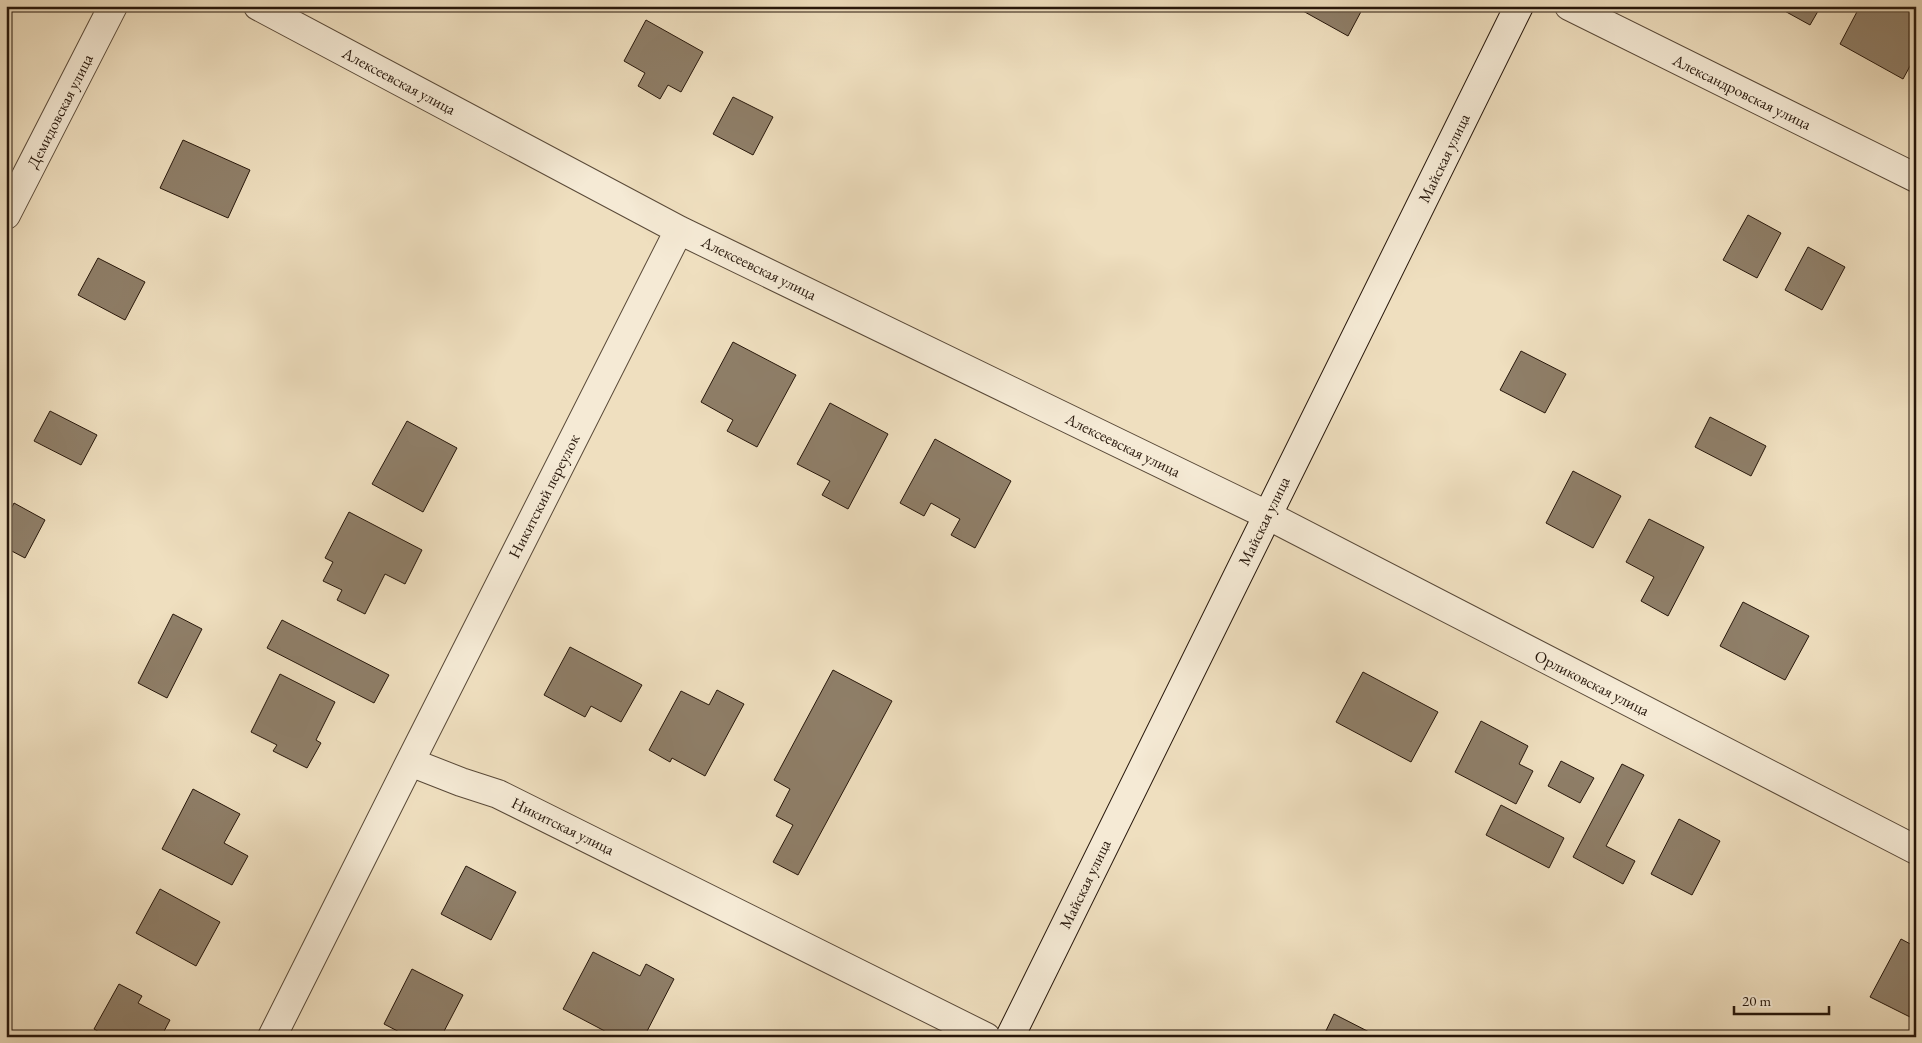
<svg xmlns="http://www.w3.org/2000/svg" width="1922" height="1043" viewBox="0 0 1922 1043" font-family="'EB Garamond',serif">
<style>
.building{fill:#8f7f69;stroke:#27170b}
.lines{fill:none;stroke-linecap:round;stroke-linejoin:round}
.street-casing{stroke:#594938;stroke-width:30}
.secondary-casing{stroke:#27170b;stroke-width:30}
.street{stroke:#f5ead5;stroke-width:28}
.secondary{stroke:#f5ead5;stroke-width:28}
.labels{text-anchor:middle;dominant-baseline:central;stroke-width:4;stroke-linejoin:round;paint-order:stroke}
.street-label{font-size:16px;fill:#27170b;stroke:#f5ead5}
</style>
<rect width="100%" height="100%" fill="#efdfbf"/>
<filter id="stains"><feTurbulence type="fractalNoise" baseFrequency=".004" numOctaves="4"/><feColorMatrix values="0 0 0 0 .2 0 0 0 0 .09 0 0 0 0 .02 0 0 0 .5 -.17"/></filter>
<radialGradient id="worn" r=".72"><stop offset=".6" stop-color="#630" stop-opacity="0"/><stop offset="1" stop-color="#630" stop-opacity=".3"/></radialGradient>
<path class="building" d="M 1306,6 L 1364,6 L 1348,36 L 1303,11 Z
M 1783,6 L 1821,6 L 1810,25 L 1781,9 Z
M 1860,6 L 1916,6 L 1916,55 L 1903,79 L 1840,44 Z
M 646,20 L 703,52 L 681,92 L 668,85 L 660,99 L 638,86 L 645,73 L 624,61 Z
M 733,97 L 773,117 L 753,155 L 713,134 Z
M 183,140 L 250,170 L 228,218 L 160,188 Z
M 1748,215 L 1781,233 L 1757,278 L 1723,260 Z
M 1808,247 L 1845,267 L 1822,310 L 1785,290 Z
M 98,258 L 145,282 L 125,320 L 78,295 Z
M 733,342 L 796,375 L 757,447 L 727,431 L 733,420 L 701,402 Z
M 1521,351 L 1566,374 L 1545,413 L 1500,390 Z
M 830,403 L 888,434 L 848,509 L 822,495 L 830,481 L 797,464 Z
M 50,411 L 97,435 L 81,465 L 34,441 Z
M 1710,417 L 1766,446 L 1751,476 L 1695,447 Z
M 407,421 L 457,448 L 423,512 L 372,484 Z
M 935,439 L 1011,481 L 975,548 L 951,535 L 960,519 L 931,503 L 924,516 L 900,503 Z
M 1573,471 L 1621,496 L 1593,548 L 1546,523 Z
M 14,503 L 45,520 L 25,558 L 6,548 L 6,519 Z
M 349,512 L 422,550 L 405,584 L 385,574 L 365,614 L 337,600 L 342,590 L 323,581 L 333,562 L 325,558 Z
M 1649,519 L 1704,547 L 1668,616 L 1641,601 L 1654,577 L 1626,562 Z
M 1743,602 L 1809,636 L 1785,680 L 1720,646 Z
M 173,614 L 202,629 L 167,698 L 138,683 Z
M 282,620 L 389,675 L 374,703 L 267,648 Z
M 570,647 L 642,685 L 621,722 L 591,706 L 585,717 L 544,695 Z
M 833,670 L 892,701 L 798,875 L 773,862 L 793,825 L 776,816 L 790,789 L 774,780 Z
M 1363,672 L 1438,712 L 1411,762 L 1336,722 Z
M 280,674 L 335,702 L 316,740 L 321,743 L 307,768 L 273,751 L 277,745 L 251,732 Z
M 717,690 L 744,704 L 705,776 L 672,758 L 670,762 L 649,750 L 681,691 L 709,705 Z
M 1481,721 L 1528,746 L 1519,764 L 1533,771 L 1516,804 L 1455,772 Z
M 1561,761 L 1594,778 L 1580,803 L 1548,786 Z
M 1622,764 L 1644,775 L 1606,846 L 1635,861 L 1623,884 L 1573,857 Z
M 193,789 L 240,814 L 224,843 L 248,856 L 232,885 L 162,849 Z
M 1501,805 L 1564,838 L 1549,868 L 1486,835 Z
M 1679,819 L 1720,841 L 1692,895 L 1651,874 Z
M 466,866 L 516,892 L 491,940 L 441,914 Z
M 160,889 L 220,922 L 196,966 L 136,933 Z
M 1901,939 L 1916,947 L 1916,1020 L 1870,997 Z
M 593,952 L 640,976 L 646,964 L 674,979 L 644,1037 L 616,1037 L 563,1009 Z
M 412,969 L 463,995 L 441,1037 L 409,1037 L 384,1024 Z
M 119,984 L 142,996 L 138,1003 L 170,1020 L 161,1037 L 108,1037 L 94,1029 Z
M 1334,1014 L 1379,1037 L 1323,1037 Z"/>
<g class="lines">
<g class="street-casing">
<path id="street" d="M 258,6 L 679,230 L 1267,515 L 1916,850
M 1569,6 L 1916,178
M 6,215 L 113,6
M 410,762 L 679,230
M 272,1037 L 410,762 L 461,782 L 498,794 L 986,1037"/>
</g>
<g class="secondary-casing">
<path id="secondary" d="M 1010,1037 L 1519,6"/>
</g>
<use href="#street" class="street"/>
<use href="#secondary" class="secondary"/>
</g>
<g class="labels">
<g class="street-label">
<text transform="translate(399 81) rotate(28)">Алексеевская улица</text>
<text transform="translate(1742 92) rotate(26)">Александровская улица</text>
<text transform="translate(60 111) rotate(-63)">Демидовская улица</text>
<text transform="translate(1444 158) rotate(-64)">Майская улица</text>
<text transform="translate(759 268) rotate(26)">Алексеевская улица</text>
<text transform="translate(1123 445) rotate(26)">Алексеевская улица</text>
<text transform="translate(544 496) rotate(-63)">Никитский переулок</text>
<text transform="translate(1264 521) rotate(-64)">Майская улица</text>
<text transform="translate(1592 683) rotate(27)">Орликовская улица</text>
<text transform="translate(563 826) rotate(26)">Никитская улица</text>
<text transform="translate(1085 884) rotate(-64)">Майская улица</text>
</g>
</g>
<rect width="1922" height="1043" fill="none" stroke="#efdfbf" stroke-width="25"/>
<rect x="8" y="8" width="1907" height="1028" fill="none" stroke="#27170b" stroke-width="2.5"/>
<rect x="12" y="12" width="1897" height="1018" fill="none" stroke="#27170b"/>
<path d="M1734 1006v8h95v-8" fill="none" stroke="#27170b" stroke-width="2.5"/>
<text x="1742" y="1006" font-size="15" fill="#27170b" stroke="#f5ead5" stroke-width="4" paint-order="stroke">20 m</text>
<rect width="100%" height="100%" filter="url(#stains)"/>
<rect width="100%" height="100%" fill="url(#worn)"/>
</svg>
